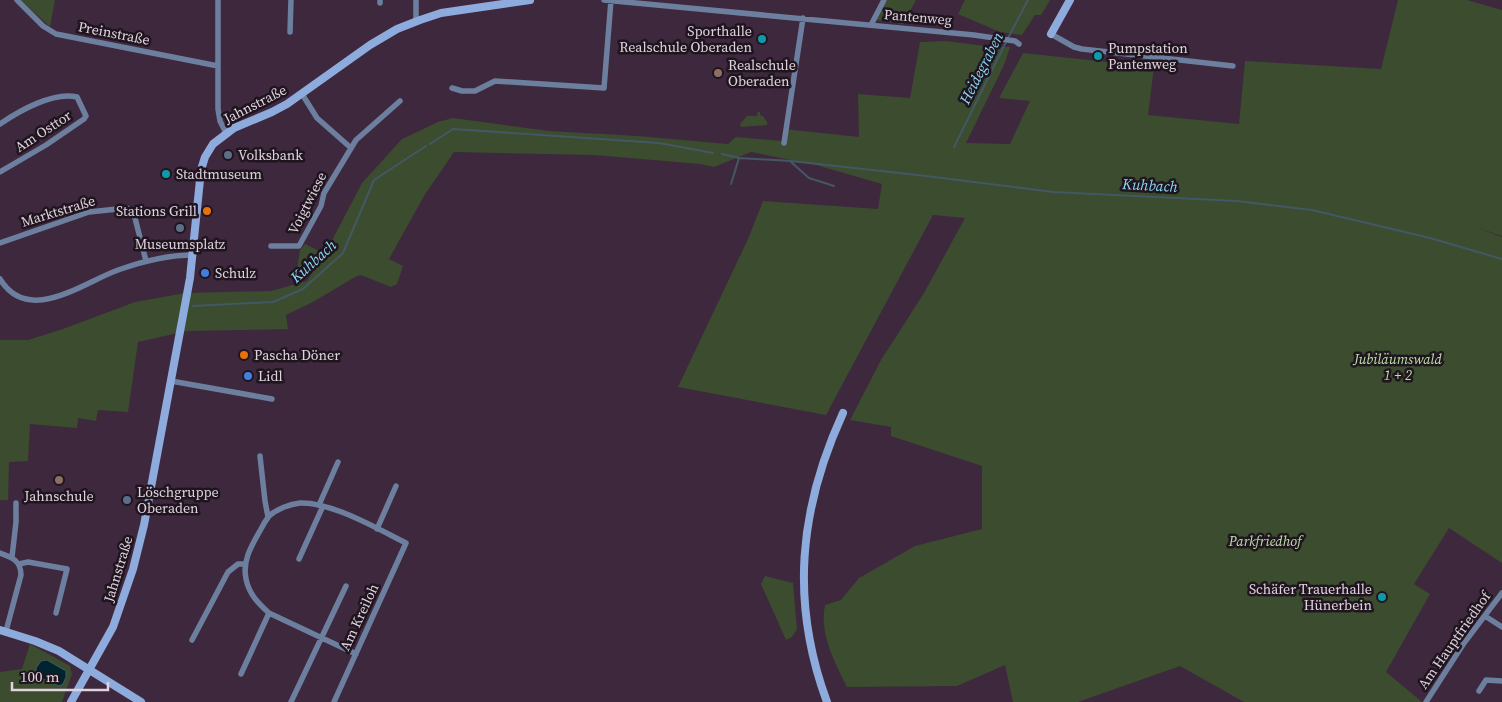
<svg xmlns="http://www.w3.org/2000/svg" width="1502" height="702" viewBox="0 0 1502 702" font-family="'Source Serif 4',serif">
<style>
.green{fill:#3b4c2f}
.water{fill:#002330;stroke:#435864}
.lines{fill:none;stroke-linecap:round;stroke-linejoin:round}
.stream{stroke:#435864;stroke-width:2}
.street{stroke:#6d7f9e;stroke-width:5.5}
.secondary{stroke:#8eabdd;stroke-width:8}
.culture-dot{fill:#0f9aa8;stroke:#1f151e;stroke-width:2}
.education-dot{fill:#8d6e63;stroke:#1f151e;stroke-width:2}
.service-dot{fill:#5c6f8a;stroke:#1f151e;stroke-width:2}
.food-dot{fill:#e8710a;stroke:#1f151e;stroke-width:2}
.shop-dot{fill:#3f7fe0;stroke:#1f151e;stroke-width:2}
.labels{text-anchor:middle;dominant-baseline:central;stroke-width:5;stroke-linejoin:round;paint-order:stroke}
.street-label{font-size:14px;fill:#e0d2df;stroke:#1f151e}
.poi-label{font-size:14px;fill:#e0d2df;stroke:#1f151e;text-anchor:start}
.park-label{font-size:14px;font-style:italic;fill:#bde1a6;stroke:#1f151e}
.water-label{font-size:15px;font-style:italic;fill:#8dd9f9;stroke:#1f151e}
</style>
<rect width="100%" height="100%" fill="#3e283d"/>
<path class="green" d="M 21,0 L 55,0 L 50,27 Z
M 887,0 L 916,0 L 903,24 L 876,20 Z
M 965,0 L 1050,0 L 1041,15 L 1035,15 L 1022,35 L 1000,32 L 958,14 Z
M 1398,0 L 1467,0 L 1502,10 L 1502,236 L 1475,227 L 1502,237 L 1502,563 L 1449,528 L 1414,584 L 1430,594 L 1386,672 L 1422,702 L 1244,702 L 1180,666 L 1078,702 L 1013,702 L 1005,665 L 957,686 L 847,687 C 835,662 819,634 825,605 L 841,600 L 859,578 L 915,546 L 982,529 L 982,466 L 891,436 L 891,427 L 850,420 L 881,360 L 924,293 L 965,218 L 933,215 L 826,415 L 678,387 L 748,239 L 763,201 L 878,209 L 882,184 L 816,165 L 751,152 L 714,167 L 700,164 L 594,155 L 454,152 L 424,196 L 389,259 L 403,266 L 397,284 L 391,287 L 361,275 L 355,277 L 313,302 L 286,315 L 288,329 L 187,331 L 138,342 L 128,412 L 98,410 L 96,421 L 78,418 L 77,428 L 30,424 L 28,461 L 9,462 L 8,500 L 0,500 L 0,340 L 28,340 L 63,329 L 135,302 L 185,293 L 271,291 L 307,281 L 328,248 L 362,183 L 402,139 L 438,122 L 453,118 L 549,131 L 638,136 L 728,144 L 736,137 L 782,141 L 784,129 L 859,137 L 858,94 L 910,98 L 920,42 L 946,41 L 993,47 L 1010,47 L 1004,65 L 966,143 L 1010,144 L 1030,101 L 999,98 L 1023,53 L 1154,67 L 1148,115 L 1239,124 L 1245,61 L 1381,69 Z
M 758,112 L 760,112 L 760,115 L 763,116 L 767,122 L 767,125 L 741,127 L 740,124 L 747,116 L 757,116 Z
M 305,244 L 323,253 L 313,270 L 297,269 L 300,250 Z
M 765,576 L 793,583 L 797,629 L 792,637 L 786,640 L 761,584 Z
M 30,644 L 70,666 L 72,674 L 62,702 L 0,702 L 0,672 L 22,669 Z"/>
<path class="water" d="M 47,660 L 66,671 L 66,677 L 63,684 L 59,686 L 41,678 L 36,674 L 36,668 L 41,661 Z"/>
<g class="lines">
<path class="stream" d="M 1008,38 L 1028,0
M 430,144 L 453,129 L 659,143 L 713,153
M 954,147 L 1006,42
M 722,154 L 739,158 L 791,161 L 926,176 L 1053,192 L 1237,201 L 1312,210 L 1430,238 L 1502,259
M 791,162 L 809,178 L 834,186
M 731,184 L 739,158
M 193,306 L 273,302 L 303,289 L 343,253 L 374,180 L 426,146"/>
<path class="street" d="M 17,0 L 43,26 L 56,34 L 218,66
M 218,0 L 218,109 L 220,121 L 226,133
M 604,0 L 974,35 L 1015,41 L 1019,44
M 380,3 L 380,0
M 416,21 L 416,0
M 871,25 L 884,0
M 290,32 L 291,0
M 1051,34 L 1074,47 L 1082,49 L 1233,66
M 452,88 L 462,91 L 475,91 L 495,81 L 604,88 L 611,0
M 302,94 L 317,118 L 351,148
M 0,124 C 19,111 54,91 77,97 L 86,116 L 84,119 L 46,145 L 0,172
M 784,143 L 803,18
M 0,243 L 89,212 L 127,208 L 135,218 L 146,261
M 271,246 L 299,246 L 321,206 L 324,193 L 356,140 L 400,101
M 0,279 C 29,327 86,280 121,269 C 144,261 169,255 193,255
M 171,381 L 272,399
M 260,456 L 265,501 L 268,517
M 319,505 L 338,462
M 377,529 L 396,486
M 0,553 C 12,557 21,561 21,575 L 6,631
M 12,557 L 16,522 L 16,503
M 299,559 L 323,506
M 19,564 L 28,562 L 67,569 L 56,613
M 1485,616 L 1502,627
M 192,640 L 228,572 L 238,564 L 245,564
M 241,674 L 269,613
M 1479,691 L 1486,680 L 1502,681
M 291,702 L 346,586
M 334,702 L 406,543 C 378,529 332,502 300,503 C 290,504 277,509 269,516 C 266,520 263,525 261,529 C 252,545 242,560 246,579 C 249,594 258,603 269,613 L 356,654
M 1426,702 L 1464,643 L 1502,593"/>
<path class="secondary" d="M 1051,34 L 1070,0
M 0,630 L 35,641 L 59,651 L 141,702
M 71,702 L 113,627 L 133,569 L 144,525 L 190,278 L 201,170 L 205,157 L 213,144 L 234,128 L 272,112 L 287,104 L 370,45 L 397,29 L 420,20 L 441,13 L 530,0
M 827,702 C 790,602 799,509 843,413"/>
</g>
<g class="culture-dot">
<circle cx="762" cy="39" r="5"/>
<circle cx="1098" cy="56" r="5"/>
<circle cx="166" cy="174" r="5"/>
<circle cx="1382" cy="597" r="5"/>
</g>
<g class="education-dot">
<circle cx="718" cy="73" r="5"/>
<circle cx="59" cy="480" r="5"/>
</g>
<g class="service-dot">
<circle cx="228" cy="155" r="5"/>
<circle cx="180" cy="228" r="5"/>
<circle cx="127" cy="500" r="5"/>
</g>
<g class="food-dot">
<circle cx="207" cy="211" r="5"/>
<circle cx="244" cy="355" r="5"/>
</g>
<g class="shop-dot">
<circle cx="205" cy="273" r="5"/>
<circle cx="248" cy="376" r="5"/>
</g>
<g class="labels">
<g class="street-label">
<text transform="translate(918 17) rotate(5)">Pantenweg</text>
<text transform="translate(114 33) rotate(11)">Preinstraße</text>
<text transform="translate(255 104) rotate(-27)">Jahnstraße</text>
<text transform="translate(43 131) rotate(-33)">Am Osttor</text>
<text transform="translate(307 203) rotate(-63)">Voigtwiese</text>
<text transform="translate(58 211) rotate(-17)">Marktstraße</text>
<text transform="translate(118 569) rotate(-73)">Jahnstraße</text>
<text transform="translate(359 617) rotate(-65)">Am Kreiloh</text>
<text transform="translate(1454 640) rotate(-55)">Am Hauptfriedhof</text>
</g>
<g class="poi-label">
<text x="752" y="31" text-anchor="end">Sporthalle<tspan x="752" dy="16">Realschule Oberaden</tspan></text>
<text x="1108" y="48">Pumpstation<tspan x="1108" dy="16">Pantenweg</tspan></text>
<text x="728" y="65">Realschule<tspan x="728" dy="16">Oberaden</tspan></text>
<text x="238" y="155">Volksbank</text>
<text x="176" y="174">Stadtmuseum</text>
<text x="197" y="211" text-anchor="end">Stations Grill</text>
<text x="180" y="244" text-anchor="middle">Museumsplatz</text>
<text x="215" y="273">Schulz</text>
<text x="254" y="355">Pascha Döner</text>
<text x="258" y="376">Lidl</text>
<text x="137" y="492">Löschgruppe<tspan x="137" dy="16">Oberaden</tspan></text>
<text x="59" y="496" text-anchor="middle">Jahnschule</text>
<text x="1372" y="589" text-anchor="end">Schäfer Trauerhalle<tspan x="1372" dy="16">Hünerbein</tspan></text>
</g>
<g class="park-label">
<text x="1398" y="359">Jubiläumswald<tspan x="1398" dy="16">1 + 2</tspan></text>
<text x="1265" y="541">Parkfriedhof</text>
</g>
<g class="water-label">
<text transform="translate(981 68) rotate(-63)">Heidegraben</text>
<text transform="translate(1150 185) rotate(3)">Kuhbach</text>
<text transform="translate(313 261) rotate(-42)">Kuhbach</text>
</g>
</g>
<path d="M12 682v8h96v-8" fill="none" stroke="#e0d2df" stroke-width="2.5"/>
<text x="20" y="682" font-size="15" fill="#e0d2df" stroke="#1f151e" stroke-width="4" paint-order="stroke">100 m</text>
</svg>
